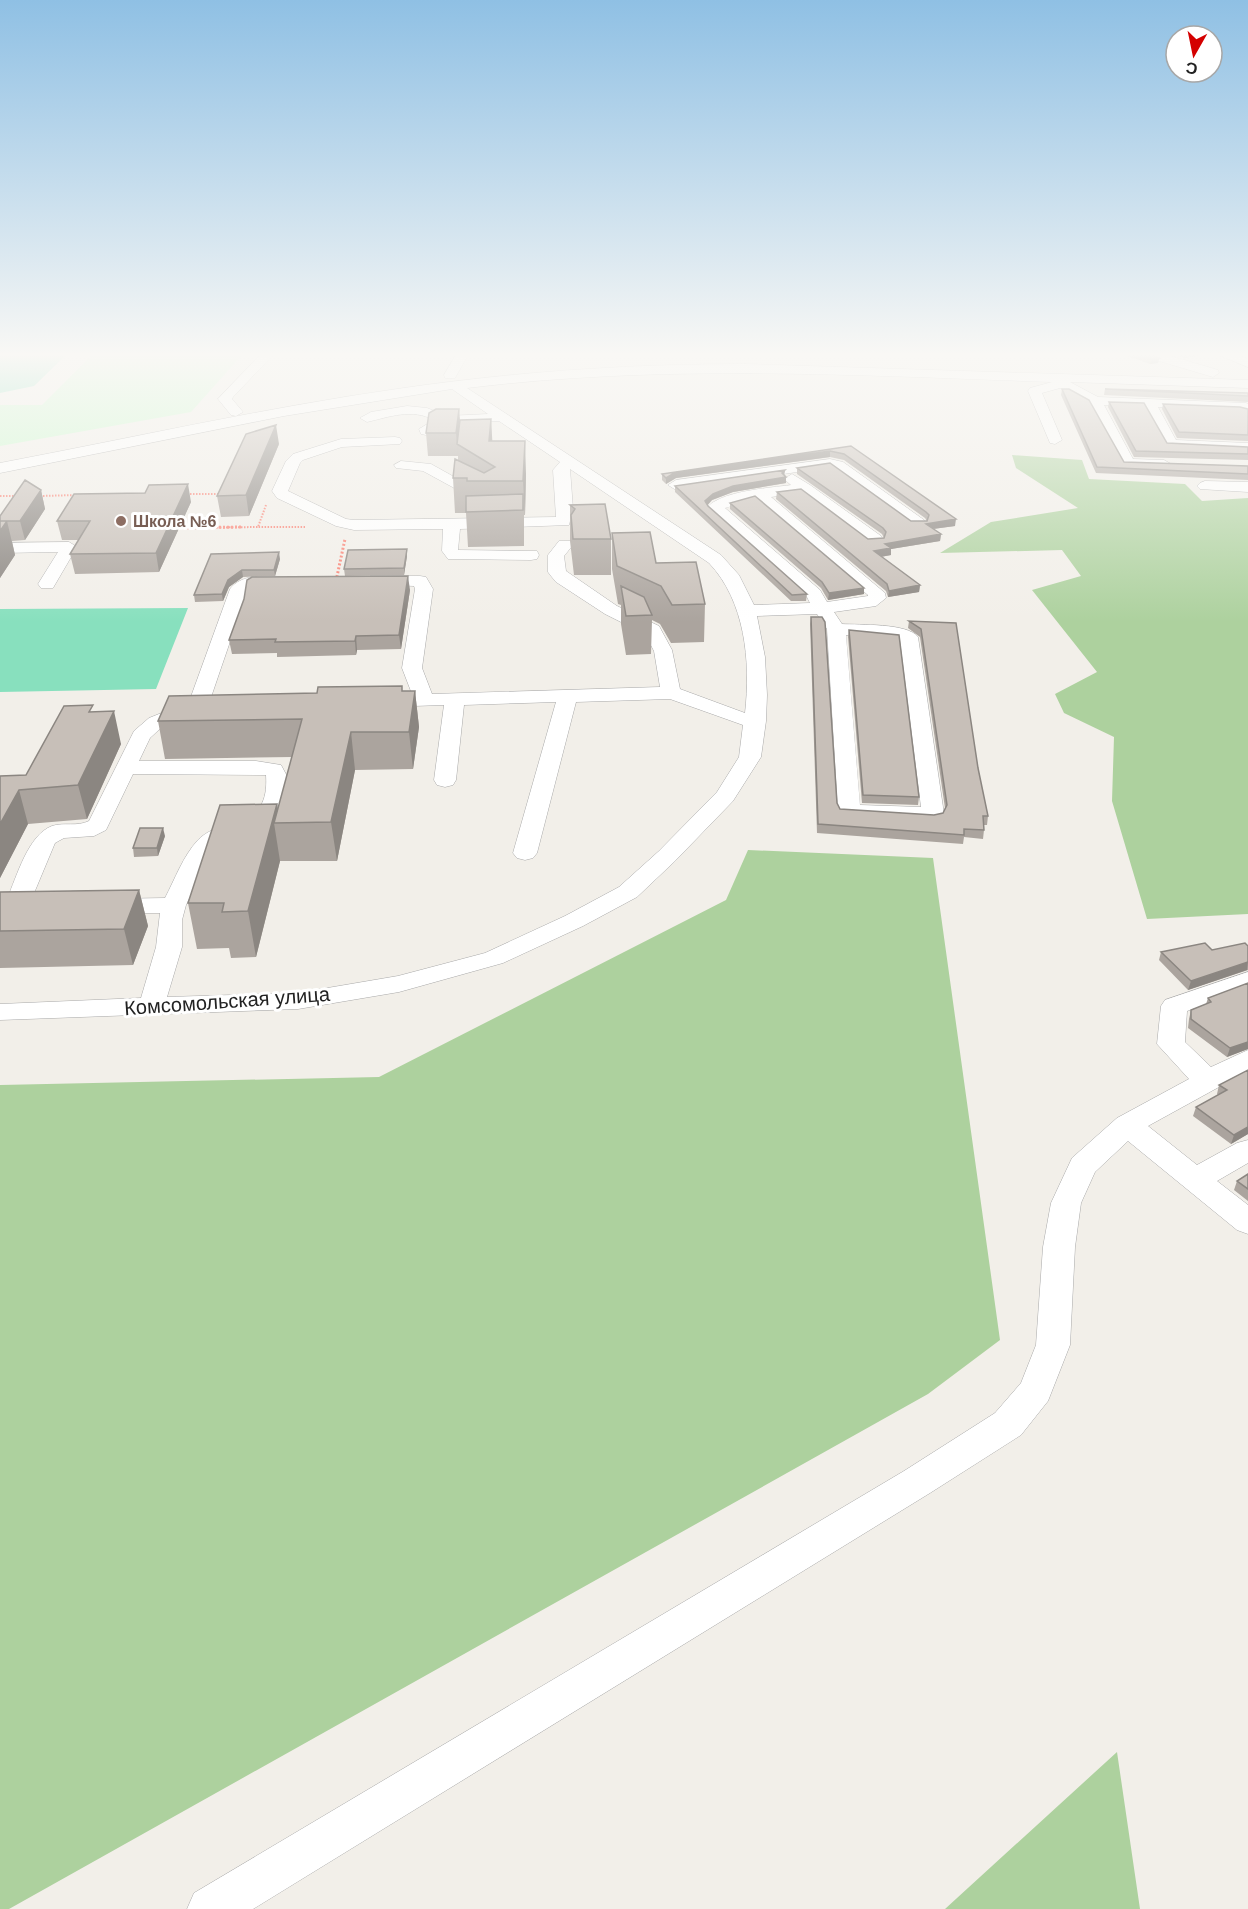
<svg xmlns="http://www.w3.org/2000/svg" width="1248" height="1909" viewBox="0 0 1248 1909" font-family="Arial,sans-serif">
<style>
.forest{fill:#add19e}
.park{fill:#c8facc}
.pitch{fill:#88e0be}
.lines{fill:none;stroke-linecap:round;stroke-linejoin:round}
.minor-casing{stroke:#a9a9a9;stroke-width:1}
.path-far1{stroke:#fa8072;stroke-width:2;stroke-dasharray:1.5 1.5;stroke-linecap:butt}
.path{stroke:#fa8072;stroke-width:3;stroke-dasharray:2 2;stroke-linecap:butt}
.minor{fill:#fff;fill-rule:evenodd}
.wall{fill:#aba49e}
.shaded-wall{fill:#8b8681}
.building{fill:#c7bfb8;stroke:#8b8681;stroke-width:1.5}
.education-dot{fill:#8d6e63;stroke:#fff;stroke-width:2}
.labels{text-anchor:middle;dominant-baseline:central;stroke-width:6;stroke-linejoin:round;paint-order:stroke}
.far-education-label{font-size:16px;font-weight:bold;fill:#785e54;stroke:#fff;text-anchor:start}
.street-label{font-size:20px;fill:#222;stroke:#fff}
</style>
<rect width="100%" height="100%" fill="#f2efe9"/>
<path class="forest" d="M 1012,455 L 1082,460 L 1089,479 L 1185,484 L 1202,501 L 1248,498 L 1248,914 L 1147,919 L 1112,801 L 1114,737 L 1064,713 L 1055,694 L 1097,672 L 1032,590 L 1081,576 L 1062,550 L 940,553 L 991,522 L 1078,508 L 1016,468 Z
M 748,850 L 933,858 L 1000,1340 L 928,1394 L 9,1909 L 0,1909 L 0,1085 L 379,1077 L 726,900 Z
M 1117,1752 L 1140,1909 L 945,1909 Z"/>
<path class="park" d="M 92,355 L 242,355 L 191,412 L 0,446 L 0,405 L 42,405 Z"/>
<path class="pitch" d="M 0,355 L 66,355 L 34,386 L 0,393 Z
M 188,608 L 156,689 L 0,692 L 0,609 Z"/>
<g class="lines">
<g class="minor-casing">
<path id="minor" d="M 260,355 L 273,355 L 233,397 L 232,399 L 243,412 L 236,416 L 231,415 L 218,399 Z
M 456,355 L 468,355 L 455,378 L 445,378 L 444,375 Z
M 1147,355 L 1167,355 L 1218,370 L 1219,373 L 1213,377 L 1149,358 Z
M 1219,355 L 1237,355 L 1248,359 L 1248,367 Z
M 745,364 L 1248,380 L 1248,388 L 1070,382 L 1098,397 L 1246,403 L 1248,404 L 1248,413 L 1239,410 L 1158,407 L 1176,440 L 1248,443 L 1248,451 L 1166,447 L 1144,407 L 1104,405 L 1133,459 L 1164,460 L 1171,464 L 1164,468 L 1123,466 L 1090,404 L 1060,388 L 1042,393 L 1062,440 L 1055,444 L 1050,443 L 1028,391 L 1030,388 L 1052,382 C 854,375 664,364 467,388 L 721,555 L 739,575 L 754,605 L 810,603 L 807,597 L 709,511 L 707,508 C 720,491 770,488 791,485 L 784,479 L 792,474 L 810,485 L 881,536 L 883,540 L 881,544 L 869,544 L 801,493 L 771,497 L 885,593 L 886,598 L 876,606 L 834,612 L 842,624 C 859,625 908,623 918,637 L 944,814 L 941,819 L 933,821 L 841,816 L 838,811 L 827,629 L 817,614 L 757,616 L 765,657 L 767,695 L 766,721 L 761,757 L 733,801 L 675,861 L 637,897 L 583,926 L 503,963 L 399,992 L 298,1009 L 0,1020 L 0,1004 L 141,998 L 156,947 L 160,913 L 107,913 L 98,911 L 95,906 L 98,901 L 107,899 L 165,898 C 175,879 183,856 198,840 C 224,814 270,832 266,775 L 133,774 L 106,830 L 94,836 L 64,838 L 55,843 L 32,898 L 50,902 L 53,907 L 50,912 L 41,914 L 17,911 L 7,899 C 17,876 28,835 52,826 C 64,822 77,827 89,821 L 134,731 L 149,718 L 189,702 L 230,589 C 241,574 269,574 285,578 L 288,582 L 285,586 C 273,589 258,585 247,592 L 208,706 L 205,710 L 163,726 L 150,738 L 139,761 L 256,761 L 281,765 L 287,776 L 281,809 L 271,822 L 263,828 L 223,842 L 215,849 L 205,865 L 186,905 L 182,920 L 182,947 L 167,997 L 298,993 L 398,976 L 485,953 L 565,916 L 619,887 L 659,851 L 717,792 L 739,757 L 743,725 L 670,699 L 576,702 L 537,853 L 533,858 L 525,860 L 517,858 L 513,853 L 556,702 L 464,705 L 456,780 L 453,785 L 445,787 L 437,785 L 434,780 L 444,705 L 383,707 L 376,705 L 373,701 L 376,697 L 412,694 L 402,668 L 415,589 L 414,586 L 370,584 L 367,580 L 370,576 L 420,576 L 426,577 L 433,589 L 422,668 L 432,694 L 660,687 L 654,651 L 645,634 L 605,614 L 556,582 L 551,576 L 548,572 L 548,555 L 559,541 L 571,541 L 573,545 L 564,556 L 566,571 L 617,606 L 659,626 L 672,650 L 680,689 L 745,713 C 751,661 745,601 709,563 L 570,469 L 573,509 L 569,525 L 460,529 L 458,550 L 537,551 L 539,555 L 537,559 L 531,560 L 448,559 L 442,551 L 443,529 L 354,530 L 336,526 L 277,498 L 272,491 L 286,461 L 293,454 L 341,439 L 395,437 L 400,438 L 402,441 L 400,444 L 342,447 L 303,460 L 300,463 L 288,491 L 346,519 L 354,520 L 556,517 L 553,470 L 560,462 L 499,421 L 447,424 L 426,435 L 421,434 L 419,429 L 434,420 C 412,408 389,417 367,422 L 360,418 L 371,412 L 407,406 L 427,408 L 447,416 L 488,414 L 452,389 L 284,416 L 0,473 L 0,463 C 132,438 264,408 397,389 C 512,372 628,364 745,364 ZM 755,500 L 868,595 L 868,596 L 827,602 L 820,590 L 725,508 ZM 846,635 L 900,640 L 921,807 L 860,805 Z
M 830,459 L 843,462 L 924,520 L 926,523 L 924,526 L 912,526 L 830,467 L 676,490 L 668,485 L 676,480 Z
M 401,461 L 431,464 L 492,498 L 484,503 L 478,501 L 423,471 L 396,468 L 394,465 Z
M 1205,481 L 1248,482 L 1248,492 L 1200,489 L 1197,486 L 1200,483 Z
M 69,542 L 77,547 L 53,588 L 41,588 L 38,584 L 58,552 L 0,553 L 0,543 Z
M 1248,972 L 1248,989 L 1187,1011 L 1185,1042 L 1211,1067 L 1248,1050 L 1248,1071 L 1148,1126 L 1197,1165 L 1237,1143 L 1248,1140 L 1248,1163 L 1217,1181 L 1248,1205 L 1248,1234 L 1237,1230 L 1128,1141 L 1095,1172 L 1081,1203 L 1075,1247 L 1070,1345 L 1048,1401 L 1021,1435 L 930,1493 L 253,1909 L 187,1909 L 194,1893 L 904,1471 L 995,1413 L 1021,1383 L 1036,1345 L 1043,1247 L 1051,1203 L 1072,1158 L 1117,1118 L 1189,1079 L 1157,1044 L 1161,1006 L 1165,1000 Z"/>
</g>
<path class="path-far1" d="M 187,494 L 221,494
M 0,496 L 17,496
M 40,496 L 77,495
M 266,505 L 258,527 L 305,527
M 175,528 L 258,527"/>
<path class="path" d="M 175,528 L 242,527
M 336,581 L 345,539"/>
<use href="#minor" class="minor"/>
</g>
<path class="wall" d="M 1125,355 L 1152,355 L 1159,358 L 1158,363 L 1150,364 Z
M 1175,355 L 1200,355 L 1185,358 Z
M 1062,389 L 1124,462 L 1248,466 L 1248,480 L 1096,473 L 1061,395 Z
M 1105,389 L 1248,393 L 1248,402 L 1104,395 Z
M 1109,402 L 1167,443 L 1248,447 L 1248,460 L 1134,457 L 1108,407 Z
M 1163,404 L 1248,409 L 1248,441 L 1177,438 L 1162,409 Z
M 491,419 L 492,441 L 526,474 L 525,515 L 524,515 L 524,546 L 468,547 L 466,513 L 455,513 L 453,478 L 458,460 L 458,454 L 458,456 L 428,456 L 426,433 L 460,422 Z
M 279,444 L 249,516 L 221,517 L 217,496 Z
M 851,446 L 955,526 L 933,529 L 941,534 L 940,541 L 891,549 L 891,555 L 881,557 L 920,585 L 919,592 L 888,597 L 886,591 L 776,499 L 777,492 L 868,539 L 884,538 L 882,534 L 797,474 L 797,468 L 911,521 L 927,521 L 925,518 L 844,460 L 830,457 L 676,478 L 666,484 L 662,480 L 662,474 Z
M 785,470 L 784,475 L 786,477 L 786,483 L 733,492 L 712,500 L 707,505 L 807,594 L 806,601 L 791,601 L 675,492 L 675,486 Z
M 41,490 L 45,509 L 25,540 L 12,541 L 15,555 L 0,578 L 0,516 Z
M 191,502 L 159,572 L 75,574 L 70,554 L 79,540 L 62,540 L 57,521 Z
M 730,503 L 864,588 L 864,594 L 828,600 L 821,588 L 730,509 Z
M 570,505 L 611,539 L 611,575 L 574,575 L 570,541 Z
M 612,533 L 656,563 L 705,604 L 704,642 L 671,643 L 660,624 L 652,620 L 651,654 L 626,655 L 621,624 L 621,605 L 618,604 L 612,569 Z
M 407,549 L 407,556 L 404,575 L 345,576 L 344,569 Z
M 211,554 L 280,559 L 275,576 L 243,577 L 229,587 L 223,601 L 195,602 L 194,595 Z
M 410,590 L 401,649 L 357,650 L 356,655 L 277,657 L 277,653 L 232,654 L 229,640 Z
M 811,617 L 837,803 L 840,809 L 934,815 L 943,813 L 945,808 L 920,637 L 908,628 L 909,621 L 956,623 L 978,768 L 988,816 L 987,825 L 984,825 L 984,830 L 983,839 L 964,837 L 963,844 L 817,833 L 810,624 Z
M 849,630 L 919,797 L 918,805 L 862,803 L 848,637 Z
M 415,691 L 419,727 L 413,769 L 355,770 L 337,861 L 280,861 L 256,957 L 231,958 L 229,948 L 197,949 L 188,903 L 277,804 L 278,809 L 292,757 L 165,759 L 158,721 L 317,693 Z
M 94,712 L 121,744 L 87,819 L 28,824 L 0,878 L 0,776 L 26,775 Z
M 165,836 L 158,856 L 134,857 L 133,848 Z
M 139,890 L 148,926 L 133,965 L 0,968 L 0,892 Z
M 1248,946 L 1248,970 L 1188,990 L 1159,960 L 1161,952 L 1212,950 Z
M 1248,983 L 1248,1049 L 1227,1057 L 1188,1028 L 1189,1019 L 1191,1010 L 1206,1004 L 1208,998 Z
M 1248,1070 L 1248,1134 L 1231,1144 L 1193,1116 L 1196,1107 L 1218,1095 L 1217,1094 L 1219,1085 Z
M 1248,1174 L 1248,1201 L 1234,1190 L 1237,1181 Z"/>
<path class="shaded-wall" d="M 1185,355 L 1200,355 L 1185,358 Z
M 1159,358 L 1158,363 L 1150,364 L 1151,359 Z
M 459,409 L 461,431 L 457,444 L 458,456 L 456,433 Z
M 491,419 L 493,452 L 489,441 Z
M 276,425 L 279,444 L 249,516 L 246,495 Z
M 525,441 L 526,474 L 525,515 L 523,481 Z
M 830,451 L 830,457 L 676,478 L 666,484 L 666,478 L 676,472 Z
M 785,470 L 784,476 L 786,477 L 786,483 L 733,492 L 712,500 L 705,508 L 705,501 L 713,494 L 733,486 L 782,473 Z
M 188,484 L 191,502 L 159,572 L 156,553 Z
M 41,490 L 45,509 L 25,540 L 20,521 Z
M 956,519 L 955,526 L 925,530 L 926,524 Z
M 7,521 L 15,555 L 0,578 L 0,531 Z
M 941,534 L 940,541 L 891,549 L 891,555 L 874,558 L 874,551 L 885,544 Z
M 407,549 L 407,556 L 404,575 L 404,568 Z
M 279,552 L 280,559 L 275,576 L 274,570 Z
M 242,570 L 243,577 L 229,587 L 223,601 L 222,594 L 228,580 Z
M 408,576 L 410,590 L 401,649 L 399,635 Z
M 920,585 L 919,592 L 888,597 L 889,591 Z
M 864,588 L 864,594 L 828,600 L 829,593 Z
M 356,636 L 357,650 L 356,655 L 355,641 Z
M 415,691 L 419,727 L 413,769 L 409,732 Z
M 114,711 L 121,744 L 87,819 L 78,785 Z
M 351,732 L 355,770 L 337,861 L 331,822 Z
M 19,790 L 28,824 L 0,878 L 0,824 Z
M 277,804 L 280,822 L 274,823 L 280,861 L 256,957 L 248,911 Z
M 163,828 L 165,836 L 158,856 L 157,848 Z
M 139,890 L 148,926 L 133,965 L 124,929 Z
M 1248,962 L 1247,970 L 1188,990 L 1191,981 Z
M 1248,1042 L 1248,1049 L 1227,1057 L 1230,1048 Z
M 1248,1127 L 1248,1134 L 1231,1144 L 1234,1135 Z"/>
<path class="building" d="M 1141,355 L 1152,355 L 1159,358 L 1151,359 Z
M 1062,389 L 1069,389 L 1089,400 L 1124,462 L 1248,466 L 1248,474 L 1097,467 Z
M 1105,389 L 1248,393 L 1248,396 Z
M 1109,402 L 1144,403 L 1167,443 L 1248,447 L 1248,454 L 1136,451 Z
M 1163,404 L 1240,407 L 1248,409 L 1248,435 L 1179,432 Z
M 436,409 L 459,409 L 456,433 L 426,433 L 429,413 Z
M 491,419 L 489,441 L 525,441 L 523,481 L 467,481 L 467,478 L 453,478 L 455,459 L 484,473 L 495,467 L 457,444 L 460,420 Z
M 276,425 L 246,495 L 217,496 L 246,434 Z
M 851,446 L 956,519 L 926,524 L 941,534 L 885,544 L 891,548 L 874,551 L 920,585 L 889,591 L 887,584 L 777,492 L 801,489 L 868,539 L 884,538 L 886,532 L 883,528 L 797,468 L 830,463 L 911,521 L 927,521 L 929,515 L 926,512 L 844,454 L 830,451 L 676,472 L 666,478 L 662,474 Z
M 785,470 L 782,473 L 786,477 L 733,486 L 713,494 L 705,501 L 708,506 L 807,594 L 792,595 L 675,486 Z
M 25,480 L 41,490 L 20,521 L 0,521 L 0,516 Z
M 188,484 L 156,553 L 70,554 L 90,521 L 57,521 L 74,494 L 145,493 L 149,485 Z
M 523,494 L 523,510 L 466,512 L 466,496 Z
M 755,496 L 864,588 L 829,593 L 822,582 L 730,503 Z
M 605,504 L 611,539 L 573,539 L 571,515 L 575,509 L 570,505 Z
M 0,521 L 7,521 L 0,531 Z
M 650,532 L 656,563 L 696,562 L 705,604 L 672,605 L 661,586 L 617,566 L 612,533 Z
M 407,549 L 404,568 L 344,569 L 348,550 Z
M 279,552 L 274,570 L 242,570 L 228,580 L 222,594 L 194,595 L 211,554 Z
M 408,576 L 399,635 L 356,636 L 355,641 L 275,642 L 276,639 L 229,640 L 244,599 L 247,580 L 252,577 Z
M 621,586 L 644,597 L 652,615 L 626,616 Z
M 811,617 L 822,617 L 825,622 L 837,803 L 840,809 L 934,815 L 943,813 L 947,805 L 921,629 L 909,621 L 956,623 L 978,768 L 988,816 L 983,816 L 984,830 L 964,829 L 964,835 L 818,824 Z
M 849,630 L 899,635 L 919,797 L 863,795 Z
M 402,686 L 402,691 L 415,691 L 409,732 L 351,732 L 331,822 L 274,823 L 302,719 L 158,721 L 169,696 L 317,693 L 318,687 Z
M 93,705 L 89,712 L 114,711 L 78,785 L 19,790 L 0,824 L 0,776 L 26,775 L 64,706 Z
M 277,804 L 248,911 L 222,912 L 224,903 L 188,903 L 220,805 Z
M 140,828 L 163,828 L 157,848 L 133,848 Z
M 139,890 L 124,929 L 0,931 L 0,892 Z
M 1205,943 L 1212,950 L 1245,943 L 1248,946 L 1248,962 L 1191,981 L 1161,952 Z
M 1248,983 L 1248,1042 L 1230,1048 L 1191,1019 L 1191,1010 L 1211,1002 L 1208,998 Z
M 1248,1070 L 1248,1127 L 1234,1135 L 1196,1107 L 1227,1090 L 1219,1085 Z
M 1248,1174 L 1248,1189 L 1237,1181 Z"/>
<linearGradient id="sky" x2="0" y2="1"><stop stop-color="#8fc0e4"/><stop offset="0.57" stop-color="#f9f8f5"/><stop offset="1" stop-color="#f9f8f5" stop-opacity="0"/></linearGradient>
<rect width="1248" height="622" fill="url(#sky)"/>
<circle class="education-dot" cx="121" cy="521" r="6"/>
<g class="labels">
<g class="far-education-label">
<text x="133" y="521">Школа №6</text>
</g>
<g class="street-label">
<text transform="translate(227 1001) rotate(-4)">Комсомольская улица</text>
</g>
</g>
<g transform="translate(1194 54) rotate(189)"><circle r="28" fill="#ffffff" stroke="#a7a7a7" stroke-width="1.5"/>
<path d="M0-4.5L10 22L0 15L-10 22Z" fill="#d40000"/>
<text y="-9" font-size="16" font-weight="bold" text-anchor="middle" fill="#222222">С</text>
</g>
</svg>
